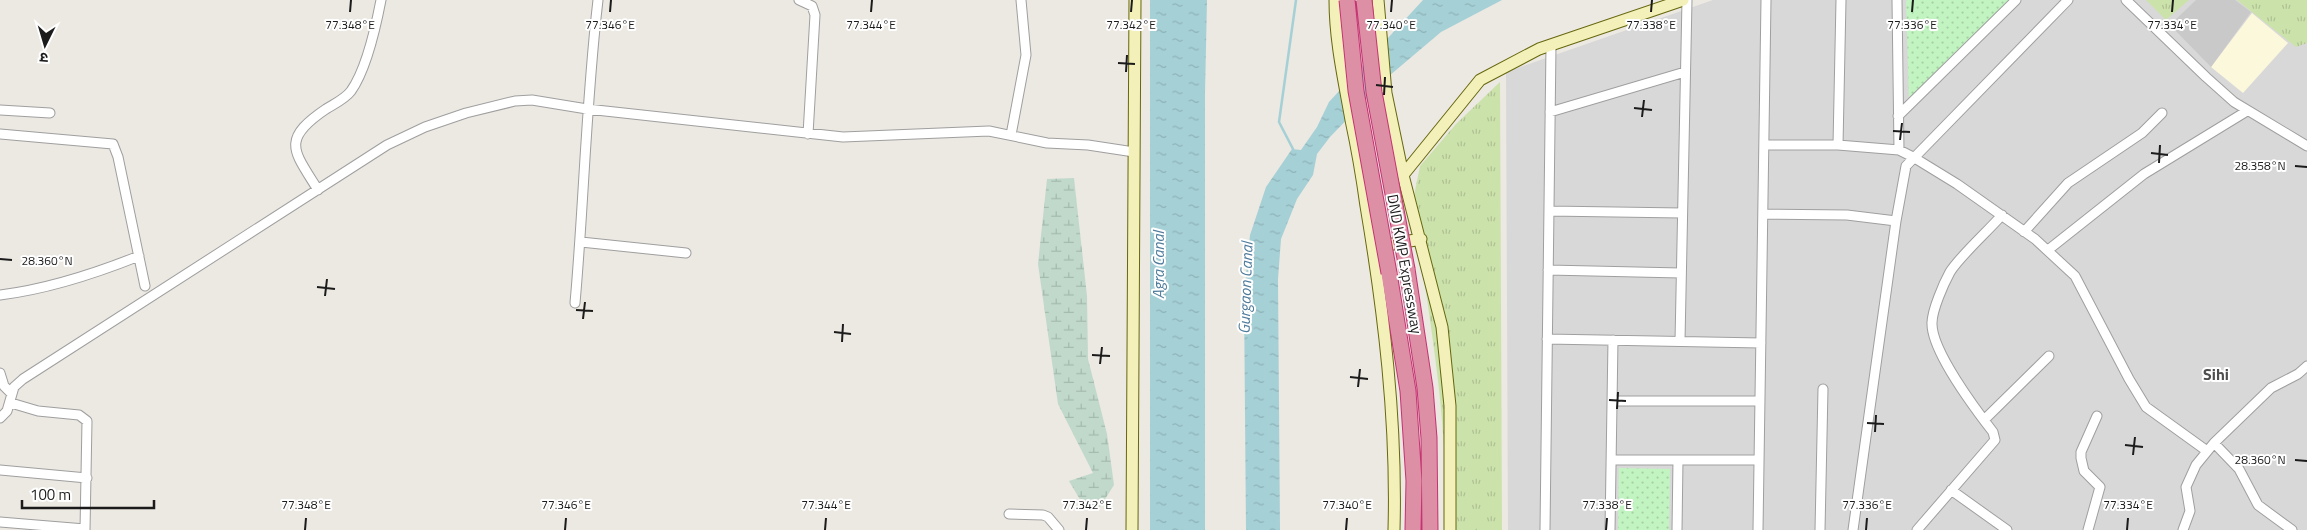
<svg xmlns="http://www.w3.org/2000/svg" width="2307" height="530" viewBox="0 0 2307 530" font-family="'Titillium Web','Noto Sans Devanagari',sans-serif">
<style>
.residential{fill:#d9d8d8}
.education{fill:#fcf8db}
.religious{fill:#c9c9c9}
.grass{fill:url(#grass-tufts)}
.wetland{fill:url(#wetland-marsh)}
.park{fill:url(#park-dots)}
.water{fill:url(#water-ripples)}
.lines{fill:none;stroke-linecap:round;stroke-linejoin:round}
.stream{stroke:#a5d0d6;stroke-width:2.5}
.street-casing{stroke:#9f9f9f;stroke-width:11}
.secondary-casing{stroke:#66670e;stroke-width:13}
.highway-casing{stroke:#c63373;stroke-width:17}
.street{stroke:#fff;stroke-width:9}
.secondary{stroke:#f3f0b9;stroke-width:11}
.highway{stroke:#dd8fa5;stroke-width:15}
.highway-bridge-casing{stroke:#c63373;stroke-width:17;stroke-linecap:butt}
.highway-bridge{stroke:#dd8fa5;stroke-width:15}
.ticks{fill:none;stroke:#1b1b1b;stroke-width:2}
.labels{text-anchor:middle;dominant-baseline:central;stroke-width:4;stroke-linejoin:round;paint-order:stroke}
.street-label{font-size:15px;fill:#1b1b1b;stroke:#fff}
.water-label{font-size:16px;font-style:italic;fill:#4e7b9b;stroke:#fff}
.neighbourhood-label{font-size:16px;font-weight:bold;fill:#4e4e4e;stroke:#fff}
.ticks-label{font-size:12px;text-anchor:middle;fill:#1b1b1b;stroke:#fff;stroke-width:4;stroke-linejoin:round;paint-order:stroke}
</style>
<defs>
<pattern id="grass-tufts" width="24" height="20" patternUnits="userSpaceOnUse" patternTransform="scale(1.25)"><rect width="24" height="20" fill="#cce2ab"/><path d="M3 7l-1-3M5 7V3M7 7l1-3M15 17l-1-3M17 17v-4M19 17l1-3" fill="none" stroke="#afc193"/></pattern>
<pattern id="wetland-marsh" width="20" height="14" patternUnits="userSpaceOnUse" patternTransform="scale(1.25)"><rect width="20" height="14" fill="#c0d9cb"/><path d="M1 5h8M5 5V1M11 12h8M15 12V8" fill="none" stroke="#a4baae"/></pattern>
<pattern id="park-dots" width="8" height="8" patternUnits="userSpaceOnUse" patternTransform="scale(1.25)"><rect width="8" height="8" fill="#c2f4c1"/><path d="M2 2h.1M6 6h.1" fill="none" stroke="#a6d1a5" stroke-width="1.8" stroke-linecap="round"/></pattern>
<pattern id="water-ripples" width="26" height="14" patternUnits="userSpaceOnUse" patternTransform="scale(1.25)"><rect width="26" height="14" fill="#a5d0d6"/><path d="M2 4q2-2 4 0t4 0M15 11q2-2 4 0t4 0" fill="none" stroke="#8db2b7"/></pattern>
</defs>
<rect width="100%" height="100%" fill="#ece8e2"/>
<path class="residential" d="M 1713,0 L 2307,0 L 2307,530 L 1508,530 L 1506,72 Z"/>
<path class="education" d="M 2252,13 L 2288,43 L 2243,93 L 2211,67 Z"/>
<path class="religious" d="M 2196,0 L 2235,0 L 2251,12 L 2211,67 L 2170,25 Z"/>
<path class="grass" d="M 2146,0 L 2189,0 L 2166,20 Z
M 2237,0 L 2307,0 L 2307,43 L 2296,47 Z
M 1500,82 L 1502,530 L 1445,530 C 1450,421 1427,309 1413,201 L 1420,166 L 1456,124 Z"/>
<path class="wetland" d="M 1074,178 L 1087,296 L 1088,359 L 1107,434 L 1114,485 L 1100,507 L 1085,508 L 1069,481 L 1093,473 L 1058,404 L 1038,264 L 1047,179 Z"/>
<path class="park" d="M 1908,0 L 2009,0 L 1909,98 L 1906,1 Z
M 1619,468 L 1670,469 L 1669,530 L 1618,530 Z"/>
<path class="water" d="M 1150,0 L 1207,0 L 1205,93 L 1205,530 L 1150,530 Z
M 1423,0 L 1502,0 L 1441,32 L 1389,76 L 1330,137 L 1317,154 L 1313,175 L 1297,199 L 1281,239 L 1278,279 L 1280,530 L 1246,530 L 1244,295 L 1250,235 L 1266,187 L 1292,149 L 1301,150 L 1317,127 L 1329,102 Z"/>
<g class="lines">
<path class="stream" d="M 1293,149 L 1279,122 L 1296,0"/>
<g class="street-casing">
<path id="street" d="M 799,0 L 812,6 L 815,15 L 808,134
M 1897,0 L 1899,150
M 2126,0 L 2206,77 L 2234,102 L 2307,146
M 0,110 L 50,113
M 1550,112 L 1685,72
M 1898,116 L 2016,0
M 0,134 L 113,144 L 118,157 L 145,286
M 1011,135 L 1026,55 L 1021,0
M 1764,145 L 1838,145 L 1899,150 L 1913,157 L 1957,184 L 2035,239 L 2075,276 L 2129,379 L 2146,407 L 2207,451
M 1838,145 L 1841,0
M 318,190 C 294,151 280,140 326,109 C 334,104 345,99 351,91 C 366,70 376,26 381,0
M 1549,211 L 1682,213
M 1763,214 L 1847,215 L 1896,221
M 2024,232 L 2068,183 L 2142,133 L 2162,113
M 581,242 L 686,253
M 2048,250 L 2144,174 L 2247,111
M 1548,270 L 1681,273
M 0,295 C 49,289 94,274 139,256
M 575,303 C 584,202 586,101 598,0
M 1547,339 L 1761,343
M 1680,341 L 1687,0
M 0,373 L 4,386 L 11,393
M 1613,401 L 1760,401
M 11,403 L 38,411 L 79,415 L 87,421 L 85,530
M 0,418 L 7,411 L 14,387 L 23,379 L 387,145 L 425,127 L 466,113 L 515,101 L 532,100 L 587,109 L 843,137 L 989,131 L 1047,143 L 1088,145 L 1134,152
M 1984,420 L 2049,356
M 2214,443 L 2239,469 L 2258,505 L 2292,530
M 1612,460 L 1759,460
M 0,470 L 87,478
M 1951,490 L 2007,530
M 1009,514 L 1043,515 L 1048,517 L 1059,530
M 0,522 L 85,529
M 1545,530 L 1551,45
M 1610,530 L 1613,340
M 1677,530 L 1678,460
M 1758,530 L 1766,0
M 1820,530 L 1823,389
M 1853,530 L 1896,221 L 1906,166 L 2068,0
M 1917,530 L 1995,440 L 1993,432 C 1976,410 1931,350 1932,323 C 1932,310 1944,283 1950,272 C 1960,256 1988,231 2002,215
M 2088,530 L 2100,487 L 2084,471 L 2081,458 L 2081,452 L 2097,416
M 2183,530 L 2190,511 L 2186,487 L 2196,465 L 2214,443 L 2271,388 L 2298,374 L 2307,366"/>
</g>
<g class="secondary-casing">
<path id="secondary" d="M 1335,0 C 1335,41 1344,80 1351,120 C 1357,148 1362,177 1366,206 C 1384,313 1397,421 1394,530
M 1378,0 L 1386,93 L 1403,175 L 1442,327 L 1450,406 L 1450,530
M 1403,175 L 1480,80 L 1539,49 L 1683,0
M 1376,247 L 1421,239
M 1132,530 L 1135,0"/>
</g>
<g class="highway-casing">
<path id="highway" d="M 1407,269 L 1425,388 L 1429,438 L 1430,530
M 1389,273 L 1408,391 L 1414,481 L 1413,530"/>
</g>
<use href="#street" class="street"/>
<use href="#secondary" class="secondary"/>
<use href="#highway" class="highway"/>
<g class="highway-bridge-casing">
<path id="highway-bridge" d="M 1347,0 L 1356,91 L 1389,273
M 1364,0 L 1374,92 L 1407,269"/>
</g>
<use href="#highway-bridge" class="highway-bridge"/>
</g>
<path class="ticks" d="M 350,12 L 351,0M 610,12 L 611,0M 871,12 L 872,0M 1131,12 L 1132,0M 1391,12 L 1392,0M 1651,12 L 1652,0M 1912,12 L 1913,0M 2172,12 L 2173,0M 1118,63 L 1135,64M 1126,72 L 1127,55M 1376,85 L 1393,87M 1384,95 L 1385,77M 1634,108 L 1652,110M 1642,117 L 1644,100M 1893,131 L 1910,132M 1900,140 L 1902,123M 2151,153 L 2168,155M 2159,163 L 2160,145M 2295,166 L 2307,167M 0,259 L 12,260M 317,287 L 335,289M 325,296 L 327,279M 576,310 L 593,311M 583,319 L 585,302M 834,332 L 851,334M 842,342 L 843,324M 1092,355 L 1110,356M 1100,364 L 1102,347M 1350,377 L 1368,379M 1358,387 L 1360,369M 1609,400 L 1626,401M 1617,409 L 1618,392M 1867,423 L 1884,424M 1875,432 L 1876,415M 2125,445 L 2143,447M 2133,455 L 2135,437M 2295,460 L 2307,461M 305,530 L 306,518M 565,530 L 566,518M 825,530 L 826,518M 1086,530 L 1087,518M 1346,530 L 1347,518M 1606,530 L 1607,518M 1866,530 L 1867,518M 2127,530 L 2128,518"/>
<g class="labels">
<g class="street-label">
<text transform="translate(1405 264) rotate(80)">DND KMP Expressway</text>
</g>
<g class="water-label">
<text transform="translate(1158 265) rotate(-90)">Agra Canal</text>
<text transform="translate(1245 288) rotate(-88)">Gurgaon Canal</text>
</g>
<g class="neighbourhood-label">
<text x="2216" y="374">Sihi</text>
</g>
</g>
<g class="ticks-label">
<text x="350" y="29">77.348°E</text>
<text x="610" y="29">77.346°E</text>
<text x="871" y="29">77.344°E</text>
<text x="1131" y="29">77.342°E</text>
<text x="1391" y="29">77.340°E</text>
<text x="1651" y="29">77.338°E</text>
<text x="1912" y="29">77.336°E</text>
<text x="2172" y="29">77.334°E</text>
<text x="2260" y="170">28.358°N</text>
<text x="47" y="265">28.360°N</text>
<text x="2260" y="464">28.360°N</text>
<text x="306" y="509">77.348°E</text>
<text x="566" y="509">77.346°E</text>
<text x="826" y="509">77.344°E</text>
<text x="1087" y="509">77.342°E</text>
<text x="1347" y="509">77.340°E</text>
<text x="1607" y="509">77.338°E</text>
<text x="1867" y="509">77.336°E</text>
<text x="2128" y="509">77.334°E</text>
</g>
<g transform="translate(45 45) rotate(185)" stroke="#ffffff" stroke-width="4" paint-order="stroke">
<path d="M0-4L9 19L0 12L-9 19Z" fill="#1b1b1b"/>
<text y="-8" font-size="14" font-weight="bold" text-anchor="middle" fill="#1b1b1b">उ</text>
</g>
<path d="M22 500v8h132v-8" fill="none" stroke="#1b1b1b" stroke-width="2.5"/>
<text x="30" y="500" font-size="15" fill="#1b1b1b" stroke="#ffffff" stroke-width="4" paint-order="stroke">100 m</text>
</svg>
